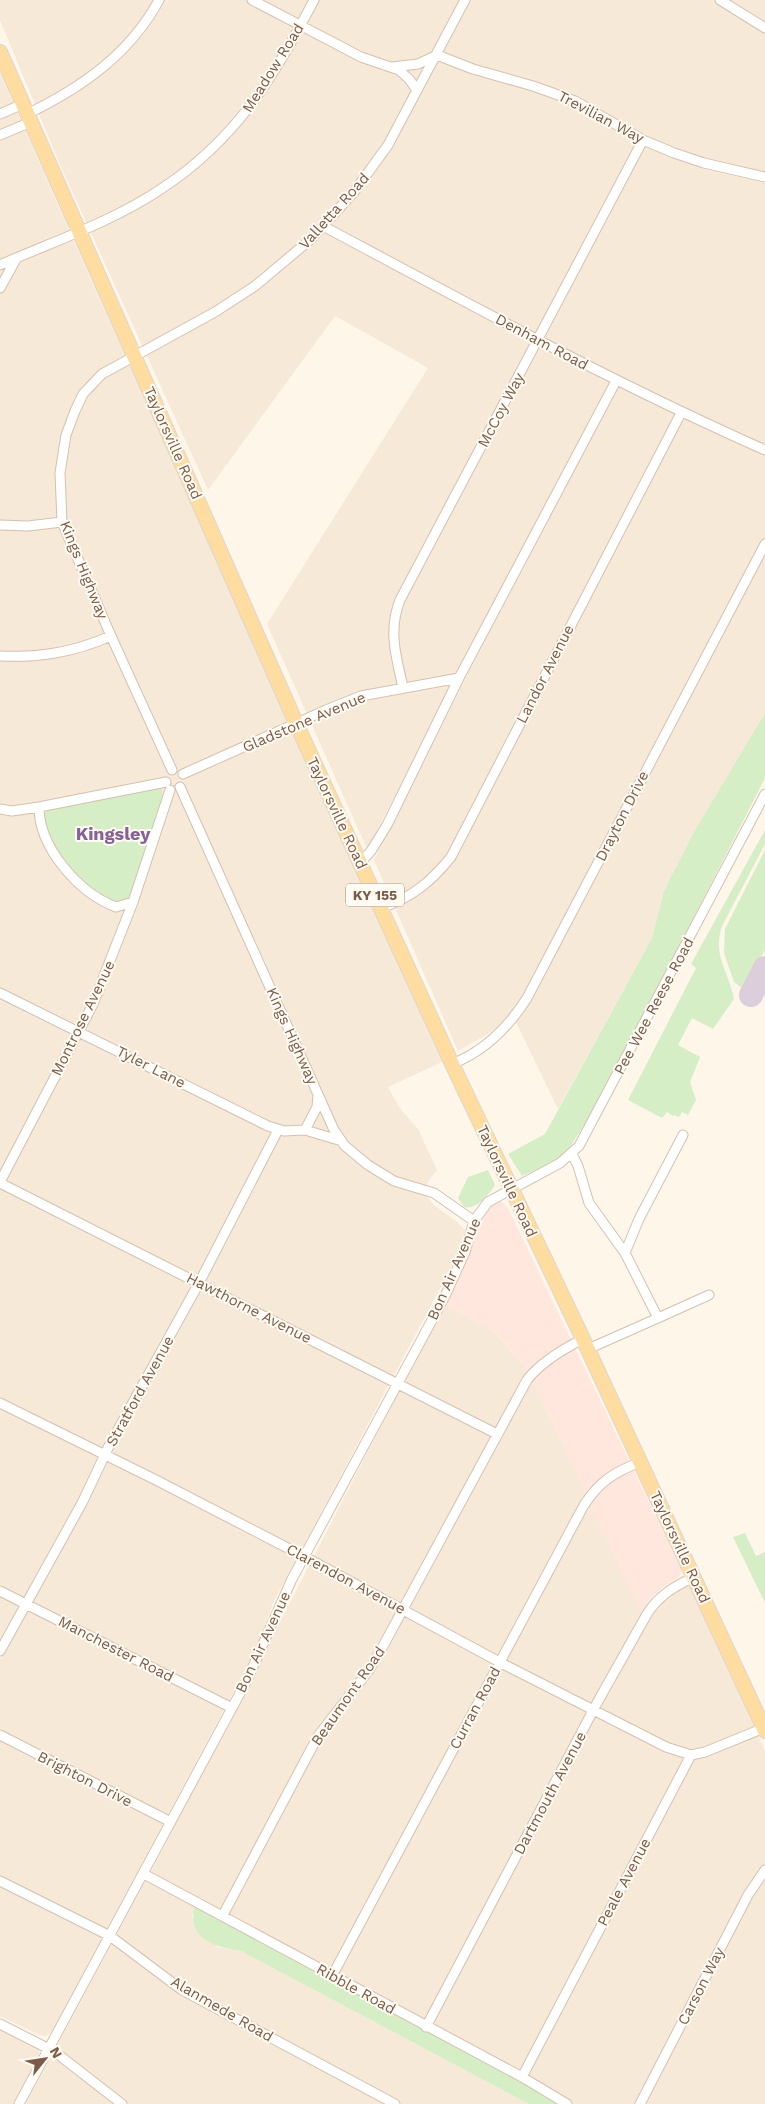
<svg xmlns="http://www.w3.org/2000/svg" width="765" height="2104" viewBox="0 0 765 2104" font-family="'Work Sans',sans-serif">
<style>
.residential{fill:#f7e9d7}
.commercial{fill:#ffe7dd}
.green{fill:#d5eec6}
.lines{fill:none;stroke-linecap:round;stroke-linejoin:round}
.taxiway{stroke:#dcceda;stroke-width:24}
.street-casing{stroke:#d5c0b0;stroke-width:11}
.primary-casing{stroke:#ddd5d0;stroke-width:16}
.street{stroke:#fff;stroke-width:9}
.primary{stroke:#ffdda0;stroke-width:14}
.labels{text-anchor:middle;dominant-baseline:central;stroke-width:4;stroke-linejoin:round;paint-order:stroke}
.shield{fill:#fffaf2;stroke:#a38b7c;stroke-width:1}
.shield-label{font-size:14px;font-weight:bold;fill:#7c5c49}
.street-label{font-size:15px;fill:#7c5c49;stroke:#fffaf2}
.quarter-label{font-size:18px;font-weight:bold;fill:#876298;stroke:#fffaf2}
</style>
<rect width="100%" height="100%" fill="#fef6e9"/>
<path class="residential" d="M 0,0 L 765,0 L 765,713 L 664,891 L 652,938 L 558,1109 L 512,1014 L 491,1032 L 458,1051 L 374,860 L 617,378 L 609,385 L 367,849 L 267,624 L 428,368 L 335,316 L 208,490 L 60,165 L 0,20 Z
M 0,73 L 83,262 L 442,1062 L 388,1087 L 399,1107 L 418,1129 L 437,1170 L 429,1180 L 424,1193 L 435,1206 L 456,1221 L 465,1230 L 461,1249 L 273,1603 L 257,1648 L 51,2033 L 45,2036 L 39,2035 L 0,2016 L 0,1659 L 62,1545 L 55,1540 L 0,1646 Z
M 444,1304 L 493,1331 L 527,1369 L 646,1622 L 666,1599 L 689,1584 L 765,1751 L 765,2104 L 567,2104 L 569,2101 L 537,2080 L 379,1998 L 150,1874 Z
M 146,1880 L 194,1907 L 192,1917 L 217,1947 L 241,1951 L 529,2104 L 26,2104 Z
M 0,2027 L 39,2048 L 39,2057 L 14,2104 L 0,2104 Z"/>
<path class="commercial" d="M 496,1202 L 502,1202 L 508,1208 L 682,1571 L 678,1578 L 662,1588 L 651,1598 L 641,1613 L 527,1369 L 493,1331 L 444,1304 L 487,1212 Z"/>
<path class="green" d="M 765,713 L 765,778 L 603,1095 L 563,1158 L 522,1176 L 508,1154 L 545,1134 L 652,938 L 664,891 L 693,834 Z
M 156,788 L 161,788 L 163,797 L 133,892 C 111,929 34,840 46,811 Z
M 765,830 L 765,844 L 722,926 C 712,956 729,971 734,999 L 713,1029 L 692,1018 L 678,1045 L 700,1057 L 690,1082 L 696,1100 L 688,1115 L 682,1112 L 679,1117 L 674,1115 L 673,1116 L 667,1112 L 662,1118 L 628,1100 L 696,968 L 691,964 Z
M 765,850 L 765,950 L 746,985 L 742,988 L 734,982 L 724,953 L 725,929 Z
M 488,1170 L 495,1185 L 493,1188 C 487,1197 475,1210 464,1207 L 458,1198 L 468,1177 Z
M 745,1533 L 756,1556 L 765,1552 L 765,1603 L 733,1537 Z
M 194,1907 L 495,2067 L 559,2104 L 529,2104 L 241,1951 C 215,1947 188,1940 194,1907 Z"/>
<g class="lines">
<path class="taxiway" d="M 751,995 L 765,968"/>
<g class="street-casing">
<path id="street" d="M 252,0 L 361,57 L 399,70 L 409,79 L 417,90
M 720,0 L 765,28
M 392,67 L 418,64 L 437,55 L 473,69 L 533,86 L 575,101 L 643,140 L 674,153 L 704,163 L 765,177
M 0,114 L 23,104
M 27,114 C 81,88 130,54 159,0
M 0,135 L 31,122
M 323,226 C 469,304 614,383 765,450
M 0,265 C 54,241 112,222 161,189 C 236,140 274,77 314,0
M 0,288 L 16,259
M 0,525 L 28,526 L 62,522
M 0,656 C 40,658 74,652 111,636
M 403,687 C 396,657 388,630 400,600 L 643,140
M 172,770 L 111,636 L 62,522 L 60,473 L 66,435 L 75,411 L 83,394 L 102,374 L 215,312 L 255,286 L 311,239 L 354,192 L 388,145 L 465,0
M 183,774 L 326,710 L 361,696 L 459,678
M 180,787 L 334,1130 L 345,1146 L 368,1165 L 394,1181 L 434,1193 L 474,1221
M 39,807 C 39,848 79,893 116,907 L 133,902
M 0,809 L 12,811 L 39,807 L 166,782
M 360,863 L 371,851 L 387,825 L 459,678 L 616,381
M 381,908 C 411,898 431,882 451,857 L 681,413
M 0,993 L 268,1126 L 284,1131 L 305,1130 L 342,1141
M 452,1064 C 485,1051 508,1028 527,998 L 765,544
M 305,1130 L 317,1107 L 318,1095
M 572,1154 L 578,1166 L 589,1203 L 625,1253 L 658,1318 L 709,1295
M 0,1182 L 93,1004 L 133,902 L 170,790
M 0,1183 L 497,1434
M 625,1253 L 639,1219 L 683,1135
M 588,1349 L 658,1318
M 0,1403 L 156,1480 L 305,1557 L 505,1665 L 666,1747 L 691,1755 L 705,1752 L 764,1728
M 0,1591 L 232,1708
M 0,1651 L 82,1503 L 109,1446 L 199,1283 L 278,1130
M 0,1735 L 171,1822
M 144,1874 L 522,2077 L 567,2104
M 0,1881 L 110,1936 L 182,1990 L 395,2104
M 223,1915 L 318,1736 L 369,1670 L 382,1648 L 527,1380 C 541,1362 563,1349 583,1339
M 332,1976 L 584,1505 C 600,1481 613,1473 640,1462
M 0,2024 L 55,2052 L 122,2104
M 426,2027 L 597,1703 L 647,1614 C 658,1596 675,1586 694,1577
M 522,2077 L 691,1755
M 19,2104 L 247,1680 L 292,1579 L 445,1296 L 465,1252 L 474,1221 L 488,1202 L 560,1163 L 579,1146 L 765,794
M 640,2104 L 748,1895 L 765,1870"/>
</g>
<g class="primary-casing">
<path id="primary" d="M 0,52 L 296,723 L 452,1064 L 583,1339 L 765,1731"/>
</g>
<use href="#street" class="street"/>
<use href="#primary" class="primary"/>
</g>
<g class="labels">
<rect class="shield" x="346" y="883.5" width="58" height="23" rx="4"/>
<g class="shield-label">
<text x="375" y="895">KY 155</text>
</g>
<g class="street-label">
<text transform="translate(273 68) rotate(-58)">Meadow Road</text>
<text transform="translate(601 117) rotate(28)">Trevilian Way</text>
<text transform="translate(334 211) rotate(-48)">Valletta Road</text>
<text transform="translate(542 342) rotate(28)">Denham Road</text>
<text transform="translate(501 410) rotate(-62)">McCoy Way</text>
<text transform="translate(173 443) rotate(66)">Taylorsville Road</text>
<text transform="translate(84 570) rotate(68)">Kings Highway</text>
<text transform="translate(545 674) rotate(-63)">Landor Avenue</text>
<text transform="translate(304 722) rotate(-23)">Gladstone Avenue</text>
<text transform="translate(337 813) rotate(65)">Taylorsville Road</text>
<text transform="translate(622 816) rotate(-63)">Drayton Drive</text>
<text transform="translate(654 1006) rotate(-62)">Pee Wee Reese Road</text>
<text transform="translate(83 1018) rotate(-64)">Montrose Avenue</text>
<text transform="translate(292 1036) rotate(66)">Kings Highway</text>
<text transform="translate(151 1067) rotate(27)">Tyler Lane</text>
<text transform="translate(507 1181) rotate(65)">Taylorsville Road</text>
<text transform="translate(454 1269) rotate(-66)">Bon Air Avenue</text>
<text transform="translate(249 1308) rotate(27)">Hawthorne Avenue</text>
<text transform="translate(140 1391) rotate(-61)">Stratford Avenue</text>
<text transform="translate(680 1547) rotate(65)">Taylorsville Road</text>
<text transform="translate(346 1579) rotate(28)">Clarendon Avenue</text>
<text transform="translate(263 1642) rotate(-65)">Bon Air Avenue</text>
<text transform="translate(116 1649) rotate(27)">Manchester Road</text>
<text transform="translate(348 1696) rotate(-55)">Beaumont Road</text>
<text transform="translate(475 1708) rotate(-62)">Curran Road</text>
<text transform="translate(85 1779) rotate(27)">Brighton Drive</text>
<text transform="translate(550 1793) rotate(-62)">Dartmouth Avenue</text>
<text transform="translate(624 1882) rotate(-62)">Peale Avenue</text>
<text transform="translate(701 1986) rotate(-63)">Carson Way</text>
<text transform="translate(356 1989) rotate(29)">Ribble Road</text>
<text transform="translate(222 2009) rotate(30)">Alanmede Road</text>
</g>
<g class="quarter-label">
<text x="113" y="833">Kingsley</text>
</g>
</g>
<g transform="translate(45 2059) rotate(60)" stroke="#fffaf2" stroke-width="4" paint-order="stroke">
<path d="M0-4L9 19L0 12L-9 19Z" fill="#7c5c49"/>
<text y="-8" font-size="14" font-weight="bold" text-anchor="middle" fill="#7c5c49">N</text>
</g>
</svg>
